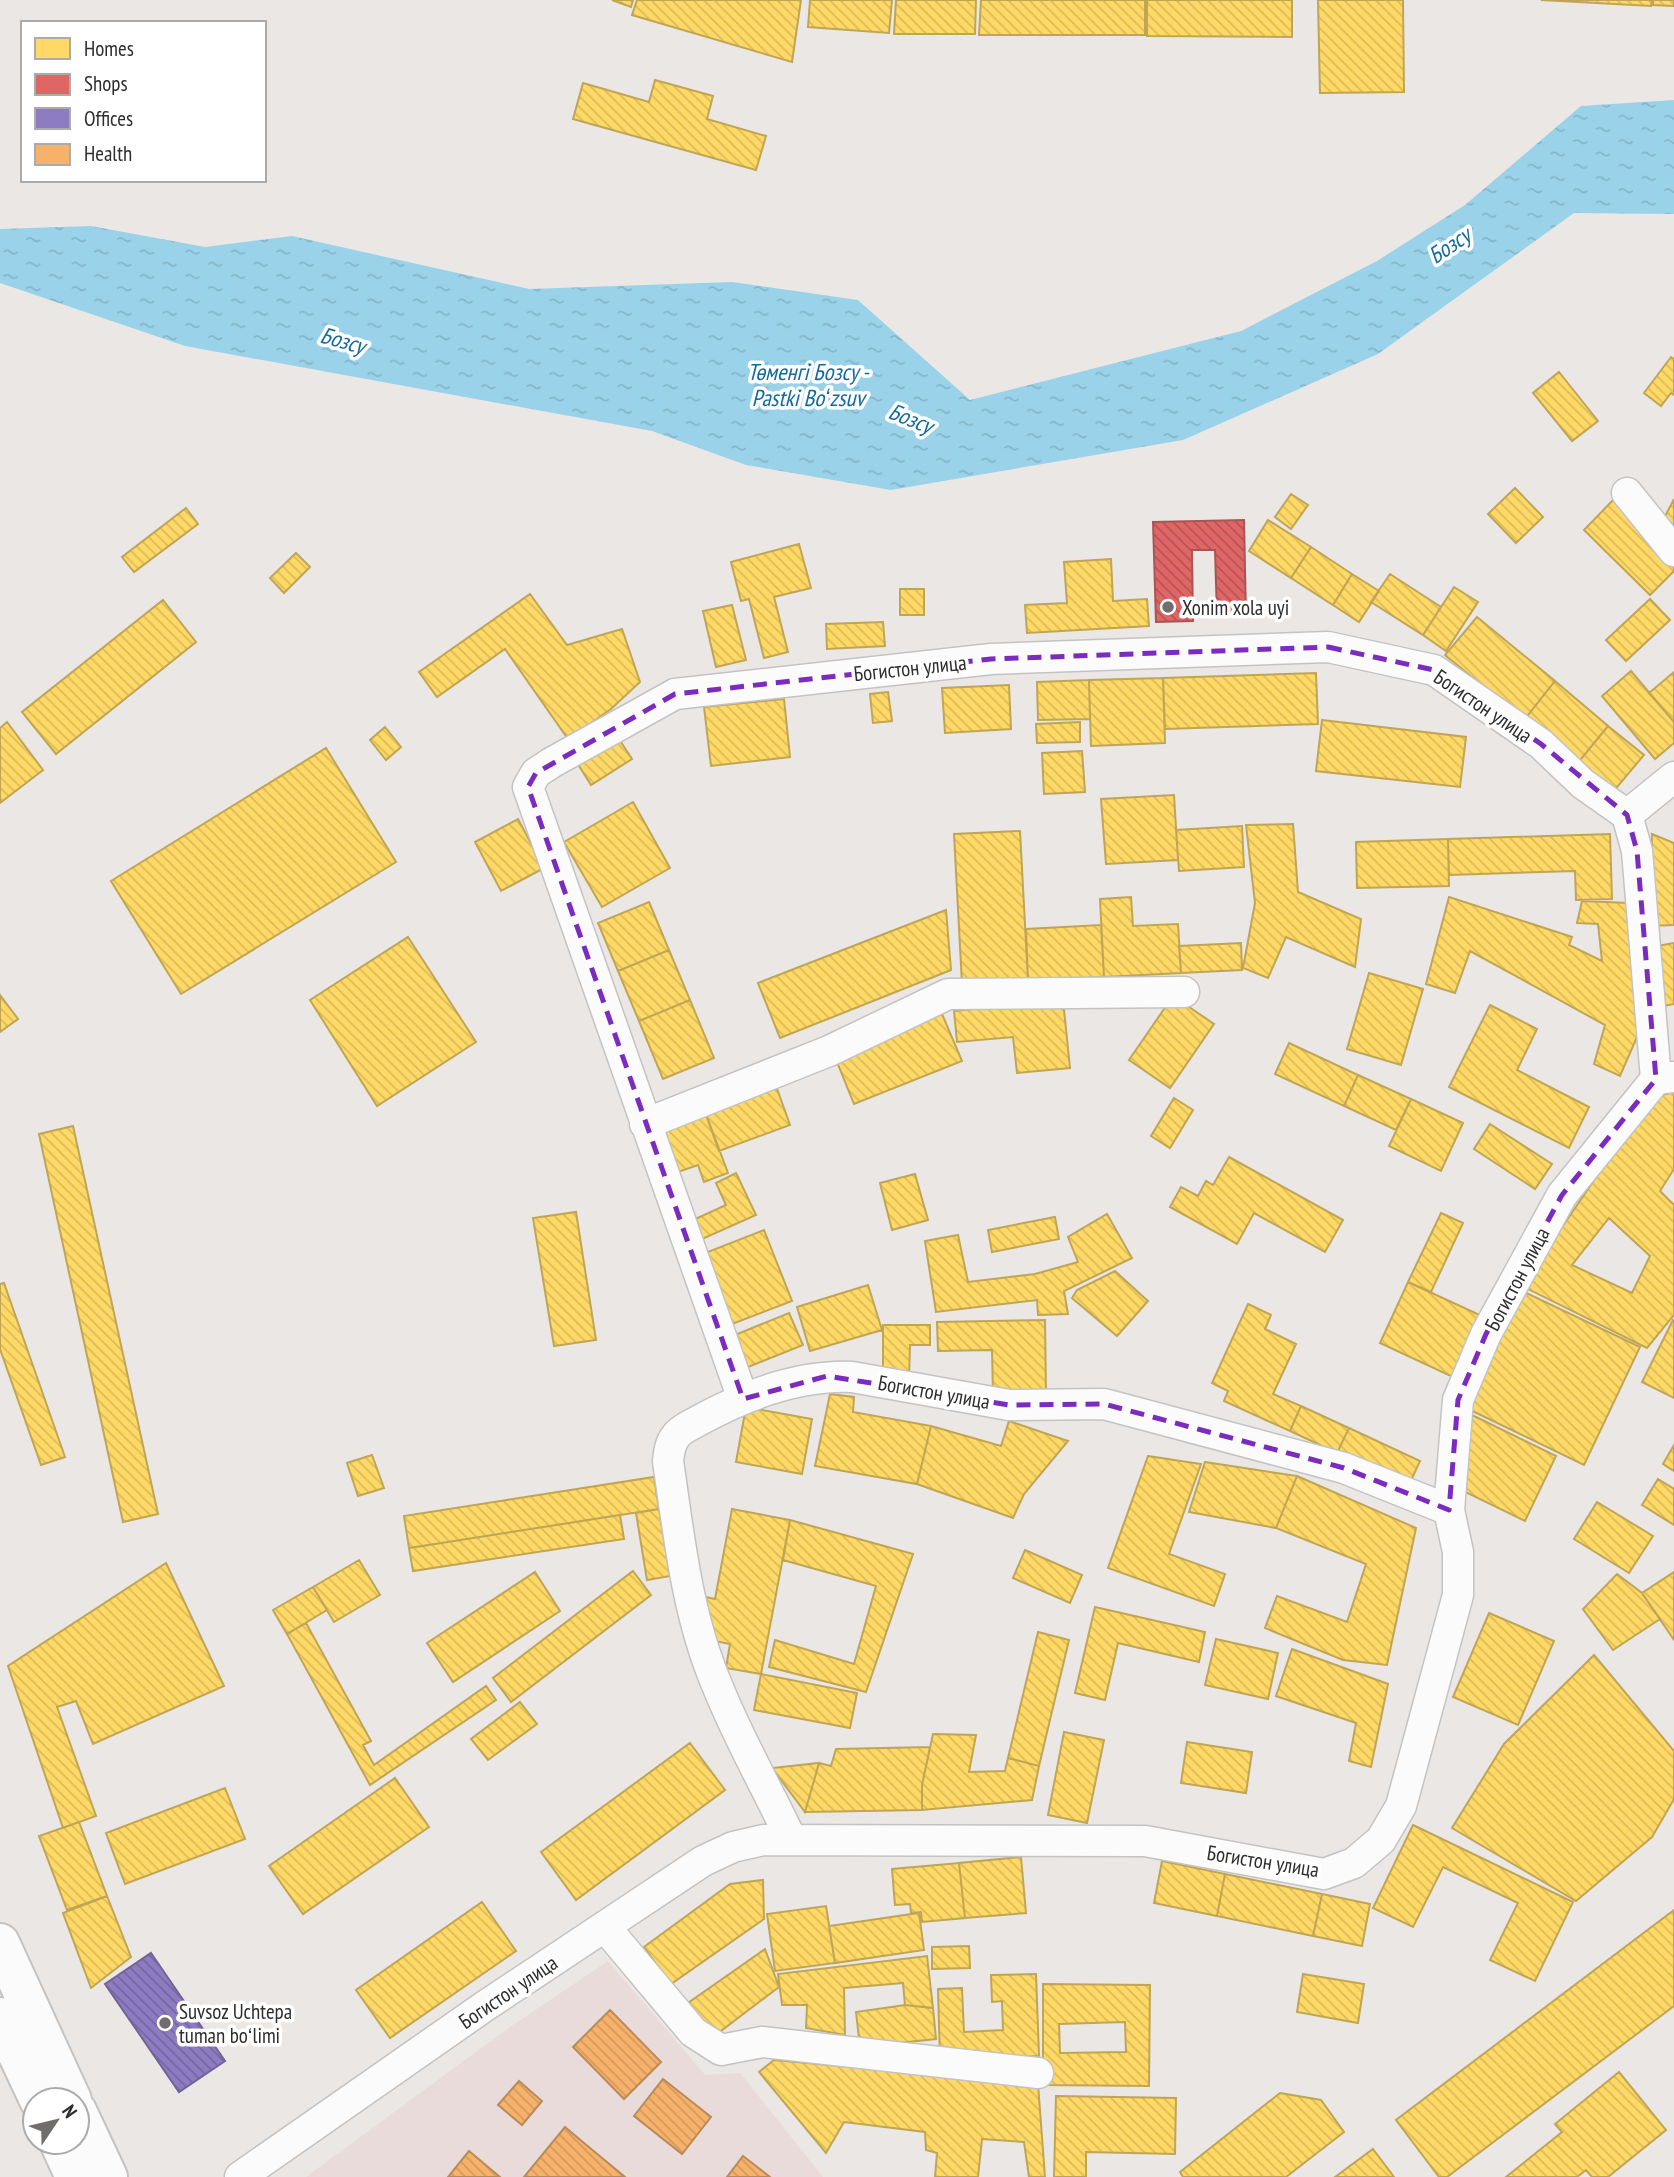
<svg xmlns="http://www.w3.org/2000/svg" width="1674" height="2177" viewBox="0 0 1674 2177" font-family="'PT Sans Narrow',sans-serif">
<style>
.medical{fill:#e8dbda}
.water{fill:url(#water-ripples)}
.homes{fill:url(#homes-back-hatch);stroke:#c0a555;stroke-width:2;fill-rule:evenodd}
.shops{fill:url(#shops-back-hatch);stroke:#a55;stroke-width:2}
.offices{fill:url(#offices-back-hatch);stroke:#716496;stroke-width:2}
.health{fill:url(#health-back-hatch);stroke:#ba8a58;stroke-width:2}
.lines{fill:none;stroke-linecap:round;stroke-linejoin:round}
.street-casing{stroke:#c4c3c4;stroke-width:33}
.secondary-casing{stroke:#c4c3c4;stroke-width:42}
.street{stroke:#fcfbfb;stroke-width:30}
.secondary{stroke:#fcfbfb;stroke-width:38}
.marked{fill:none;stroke:#7b2cbf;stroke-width:5;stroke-dasharray:14 9;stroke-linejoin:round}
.poi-dot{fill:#6f6e6d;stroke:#fff;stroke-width:2.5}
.labels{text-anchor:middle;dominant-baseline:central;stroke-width:7;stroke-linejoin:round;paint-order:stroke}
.poi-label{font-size:21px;fill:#2d2d2d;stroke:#fff;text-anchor:start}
.street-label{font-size:21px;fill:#2d2d2d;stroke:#fff}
.water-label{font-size:23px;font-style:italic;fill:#126a9c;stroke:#fff}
</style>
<defs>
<pattern id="water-ripples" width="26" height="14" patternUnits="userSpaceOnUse" patternTransform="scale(1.75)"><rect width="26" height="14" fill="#9ad3e9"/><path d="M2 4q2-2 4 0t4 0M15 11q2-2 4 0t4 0" fill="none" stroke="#85b5c8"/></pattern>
<pattern id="homes-back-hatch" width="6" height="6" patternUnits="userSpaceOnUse" patternTransform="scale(1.75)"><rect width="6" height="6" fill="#ffd966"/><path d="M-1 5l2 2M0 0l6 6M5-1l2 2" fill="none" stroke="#dbbb59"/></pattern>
<pattern id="shops-back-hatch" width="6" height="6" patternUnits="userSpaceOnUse" patternTransform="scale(1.75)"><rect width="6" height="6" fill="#e06666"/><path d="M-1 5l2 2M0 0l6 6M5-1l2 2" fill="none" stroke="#b65454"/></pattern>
<pattern id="offices-back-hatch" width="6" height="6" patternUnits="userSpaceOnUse" patternTransform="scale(1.75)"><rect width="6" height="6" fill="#8e7cc3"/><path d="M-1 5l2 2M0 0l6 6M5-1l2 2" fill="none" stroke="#74669f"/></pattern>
<pattern id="health-back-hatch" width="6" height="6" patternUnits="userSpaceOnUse" patternTransform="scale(1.75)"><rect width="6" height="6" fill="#f6b26b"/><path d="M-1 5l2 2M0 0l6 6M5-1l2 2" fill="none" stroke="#d3995d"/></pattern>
</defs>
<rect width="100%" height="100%" fill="#eae7e4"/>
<path class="medical" d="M 608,1961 L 705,2075 L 740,2073 L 823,2177 L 306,2177 L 503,2032 Z"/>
<path class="water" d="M 1674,100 L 1674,214 L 1574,213 L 1378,354 L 1183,440 L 891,490 L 746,465 L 652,431 L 185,346 L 0,283 L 0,229 L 91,226 L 205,247 L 292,236 L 529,289 L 732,282 L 858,300 L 970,400 L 1241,331 L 1377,261 L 1465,205 L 1581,106 Z"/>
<path class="homes" d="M 612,0 L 633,0 L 631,7 Z
M 637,0 L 801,0 L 792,62 L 632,15 Z
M 810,0 L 892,0 L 889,33 L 808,27 Z
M 896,0 L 976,0 L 975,34 L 894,34 Z
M 981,0 L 1145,0 L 1145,35 L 979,35 Z
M 1147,0 L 1292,0 L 1292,37 L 1147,36 Z
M 1318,0 L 1403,0 L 1404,92 L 1320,93 Z
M 1541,0 L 1652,0 L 1651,6 Z
M 1653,0 L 1674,0 L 1674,6 L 1653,5 Z
M 655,80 L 713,96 L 707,119 L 766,136 L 756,170 L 573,119 L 583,83 L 649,102 Z
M 1671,357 L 1674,359 L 1674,395 L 1671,393 L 1661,406 L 1644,393 Z
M 1559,372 L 1598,421 L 1572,441 L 1533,393 Z
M 1515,488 L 1543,517 L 1516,543 L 1488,514 Z
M 1291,494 L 1308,505 L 1291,529 L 1275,517 Z
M 1615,498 L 1674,555 L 1674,571 L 1650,595 L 1584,530 Z
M 1674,499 L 1674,534 L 1660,526 Z
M 186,508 L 198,524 L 134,572 L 122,557 Z
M 1268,520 L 1311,547 L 1291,578 L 1249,551 Z
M 799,544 L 811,588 L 774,597 L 788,652 L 764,658 L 749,599 L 741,601 L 731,562 Z
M 1311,547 L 1352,574 L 1333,605 L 1291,578 Z
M 296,553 L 310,567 L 284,593 L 270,578 Z
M 1111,559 L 1113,601 L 1147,599 L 1149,626 L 1027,633 L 1025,605 L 1067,603 L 1064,562 Z
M 1352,574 L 1379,591 L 1359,622 L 1333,605 Z
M 1390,574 L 1441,607 L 1423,635 L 1371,602 Z
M 1454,587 L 1478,602 L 1446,651 L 1423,635 Z
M 900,589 L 924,589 L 924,615 L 900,615 Z
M 530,594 L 567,645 L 622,629 L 640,682 L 611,709 L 568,739 L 505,649 L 437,697 L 419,672 Z
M 1650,599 L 1670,620 L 1626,661 L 1606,640 Z
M 163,600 L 196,642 L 56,754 L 22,712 Z
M 732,605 L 746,660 L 716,667 L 703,611 Z
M 1477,617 L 1555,681 L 1524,720 L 1445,655 Z
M 883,622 L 885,646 L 827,649 L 826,624 Z
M 1631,671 L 1674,722 L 1674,743 L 1655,759 L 1602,696 Z
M 1674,672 L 1674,722 L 1649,693 Z
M 1316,673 L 1318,724 L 1165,729 L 1163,678 Z
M 1163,678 L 1165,743 L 1091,746 L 1089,680 Z
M 1089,680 L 1090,719 L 1038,720 L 1037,682 Z
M 1555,681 L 1608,726 L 1577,764 L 1524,720 Z
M 1009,685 L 1011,729 L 945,733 L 942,688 Z
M 888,692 L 892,721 L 873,723 L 870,694 Z
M 784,699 L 790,757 L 711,766 L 704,707 Z
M 1322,720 L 1466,737 L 1460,787 L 1316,771 Z
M 7,722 L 43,770 L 0,803 L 0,728 Z
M 1080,722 L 1080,742 L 1037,743 L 1036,724 Z
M 1608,726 L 1644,755 L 1612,793 L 1577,764 Z
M 385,727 L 401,747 L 386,760 L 370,740 Z
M 617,736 L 632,759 L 591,785 L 576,761 Z
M 326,748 L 396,862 L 181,994 L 111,881 Z
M 1082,751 L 1085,792 L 1044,794 L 1042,753 Z
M 1174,795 L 1178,860 L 1106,864 L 1101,799 Z
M 633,802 L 670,868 L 602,907 L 564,842 Z
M 518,819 L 544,868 L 501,891 L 475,842 Z
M 1293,824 L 1298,892 L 1361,919 L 1355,967 L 1286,937 L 1268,978 L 1243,968 L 1255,903 L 1246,825 Z
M 1242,826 L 1244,867 L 1179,871 L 1176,830 Z
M 1020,831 L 1028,981 L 962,984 L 954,834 Z
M 1610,834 L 1612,899 L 1576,900 L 1575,871 L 1449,875 L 1448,839 Z
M 1652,834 L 1674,843 L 1674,925 L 1649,926 Z
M 1448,839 L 1449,886 L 1357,888 L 1356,842 Z
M 1131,897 L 1133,926 L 1178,924 L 1181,973 L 1104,977 L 1100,899 Z
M 1449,897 L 1572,937 L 1569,945 L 1602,961 L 1598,924 L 1577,923 L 1582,901 L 1629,903 L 1638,975 L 1637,1037 L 1620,1076 L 1594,1064 L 1605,1025 L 1470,951 L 1455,993 L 1426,984 Z
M 649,902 L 669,950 L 618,971 L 598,923 Z
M 946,910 L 951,970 L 780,1038 L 758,983 Z
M 1101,925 L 1104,977 L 1028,981 L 1026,929 Z
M 408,937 L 476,1042 L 377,1106 L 310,1000 Z
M 1241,943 L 1242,970 L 1181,973 L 1179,946 Z
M 1674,943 L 1674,1004 L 1663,1006 L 1651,947 Z
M 669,950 L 690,1000 L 639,1021 L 618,971 Z
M 1369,973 L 1423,989 L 1401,1065 L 1347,1049 Z
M 0,995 L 18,1019 L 0,1032 Z
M 1173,996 L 1214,1024 L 1170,1088 L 1129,1060 Z
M 690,1000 L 714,1058 L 663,1079 L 639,1021 Z
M 1063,1000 L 1070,1068 L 1017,1073 L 1013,1037 L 957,1042 L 954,1011 Z
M 1490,1005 L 1537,1029 L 1517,1070 L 1589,1107 L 1569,1148 L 1449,1087 Z
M 942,1014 L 962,1061 L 854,1104 L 835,1057 Z
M 1289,1043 L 1358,1075 L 1344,1106 L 1275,1074 Z
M 1358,1075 L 1411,1099 L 1396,1130 L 1344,1106 Z
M 775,1083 L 790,1125 L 719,1151 L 704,1109 Z
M 1674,1092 L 1674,1169 L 1660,1191 L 1674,1205 L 1674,1315 L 1647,1348 L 1522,1286 L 1650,1098 ZM 1609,1218 L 1650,1256 L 1632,1293 L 1572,1265 Z
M 1174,1098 L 1193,1110 L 1170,1148 L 1151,1136 Z
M 1411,1099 L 1463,1123 L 1441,1171 L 1389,1146 Z
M 704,1109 L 728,1173 L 704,1182 L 698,1165 L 672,1174 L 654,1126 Z
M 1490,1124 L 1552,1164 L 1535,1189 L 1474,1149 Z
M 73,1126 L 158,1514 L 123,1522 L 39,1134 Z
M 1229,1157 L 1343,1220 L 1325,1252 L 1254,1213 L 1237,1244 L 1170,1207 L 1181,1187 L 1198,1196 L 1206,1181 L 1213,1185 Z
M 736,1173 L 756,1215 L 700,1240 L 691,1221 L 726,1205 L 716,1183 Z
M 915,1174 L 928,1220 L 892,1230 L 880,1183 Z
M 576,1212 L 596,1340 L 554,1346 L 533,1218 Z
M 1441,1213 L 1463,1223 L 1431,1292 L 1408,1282 Z
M 1107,1214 L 1132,1258 L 1064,1291 L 1068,1314 L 1038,1315 L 1037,1300 L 936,1312 L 925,1241 L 958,1235 L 968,1282 L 1035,1274 L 1078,1262 L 1068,1237 Z
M 1055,1217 L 1059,1239 L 992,1252 L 988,1230 Z
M 764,1230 L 792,1301 L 727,1326 L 700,1255 Z
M 1115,1271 L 1148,1301 L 1117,1336 L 1072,1298 L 1077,1290 Z
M 1408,1282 L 1484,1317 L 1455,1378 L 1380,1343 Z
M 4,1283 L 65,1457 L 41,1465 L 0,1349 L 0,1284 Z
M 868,1285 L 882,1330 L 810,1351 L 797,1307 Z
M 1518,1289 L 1640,1347 L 1584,1465 L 1462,1406 Z
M 1248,1304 L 1271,1315 L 1265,1329 L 1296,1344 L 1273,1394 L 1301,1406 L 1290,1431 L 1224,1401 L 1228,1391 L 1212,1383 Z
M 789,1313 L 803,1345 L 743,1369 L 730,1337 Z
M 1045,1320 L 1046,1393 L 993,1395 L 992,1350 L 938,1351 L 937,1322 Z
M 1673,1320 L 1674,1321 L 1674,1398 L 1642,1382 Z
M 883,1325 L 930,1325 L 930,1345 L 910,1345 L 909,1379 L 883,1378 Z
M 830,1394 L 854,1397 L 853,1412 L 931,1426 L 917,1484 L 815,1466 Z
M 1301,1406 L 1349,1428 L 1337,1453 L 1290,1431 Z
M 746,1407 L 812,1419 L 802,1474 L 736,1462 Z
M 1470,1414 L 1556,1456 L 1525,1521 L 1455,1487 Z
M 1009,1421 L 1068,1441 L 1024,1494 L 1013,1518 L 917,1484 L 931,1426 L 1001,1446 Z
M 1349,1428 L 1420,1461 L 1409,1485 L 1337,1453 Z
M 1674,1445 L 1674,1471 L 1663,1464 Z
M 372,1455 L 384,1488 L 358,1496 L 347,1463 Z
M 1148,1456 L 1201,1464 L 1169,1554 L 1225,1574 L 1214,1606 L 1108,1568 Z
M 1205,1462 L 1297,1476 L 1276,1528 L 1189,1512 Z
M 1297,1476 L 1416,1528 L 1387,1665 L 1343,1660 L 1265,1628 L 1277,1596 L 1347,1622 L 1366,1564 L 1276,1528 Z
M 654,1477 L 659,1509 L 409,1548 L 404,1516 Z
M 1658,1479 L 1674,1489 L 1674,1525 L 1642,1505 Z
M 1597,1502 L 1653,1536 L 1629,1573 L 1574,1539 Z
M 659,1509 L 670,1576 L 647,1580 L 636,1513 Z
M 732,1509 L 790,1520 L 761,1674 L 726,1668 L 730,1644 L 704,1639 L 701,1596 L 715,1599 Z
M 620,1515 L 624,1539 L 413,1571 L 409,1548 Z
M 790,1520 L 913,1554 L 866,1692 L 769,1667 L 775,1640 L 854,1664 L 876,1586 L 783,1560 Z
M 1025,1550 L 1082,1575 L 1070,1603 L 1013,1578 Z
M 359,1560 L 380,1595 L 334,1622 L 313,1587 Z
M 166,1563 L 224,1686 L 93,1744 L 76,1701 L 57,1707 L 96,1816 L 63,1828 L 8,1666 Z
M 633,1571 L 651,1595 L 511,1702 L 493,1678 Z
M 535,1572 L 560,1611 L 453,1682 L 427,1643 Z
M 1674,1572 L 1674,1640 L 1642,1593 Z
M 1617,1574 L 1642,1593 L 1660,1619 L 1613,1650 L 1583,1609 Z
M 313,1587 L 327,1610 L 287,1634 L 273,1610 Z
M 1095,1607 L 1205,1632 L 1199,1662 L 1118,1643 L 1105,1700 L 1075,1693 Z
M 1489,1613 L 1554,1641 L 1518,1725 L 1453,1697 Z
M 306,1623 L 371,1741 L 363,1745 L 374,1765 L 486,1686 L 496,1700 L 370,1785 L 287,1634 Z
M 1038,1632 L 1069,1640 L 1039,1766 L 1008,1758 Z
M 1216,1639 L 1278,1653 L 1268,1699 L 1205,1685 Z
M 1292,1649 L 1388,1684 L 1371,1767 L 1349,1761 L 1356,1723 L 1276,1696 Z
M 1594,1655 L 1674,1751 L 1674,1799 L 1652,1837 L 1576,1901 L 1452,1828 L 1504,1744 Z
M 761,1674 L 857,1693 L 850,1728 L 754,1710 Z
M 520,1702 L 537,1724 L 488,1760 L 471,1739 Z
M 1064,1732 L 1104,1740 L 1087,1823 L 1048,1815 Z
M 933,1734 L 976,1735 L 969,1772 L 1005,1771 L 1008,1758 L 1039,1766 L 1032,1800 L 922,1810 L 922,1785 Z
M 1187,1742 L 1252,1752 L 1246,1793 L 1181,1783 Z
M 690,1743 L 725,1790 L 576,1900 L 541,1852 Z
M 930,1747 L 922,1785 L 922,1810 L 805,1812 L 819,1763 L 831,1766 L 836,1749 Z
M 819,1763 L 805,1812 L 772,1768 Z
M 395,1778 L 429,1827 L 303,1914 L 269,1866 Z
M 225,1788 L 245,1839 L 125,1884 L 106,1833 Z
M 79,1822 L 107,1896 L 67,1910 L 39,1836 Z
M 1413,1825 L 1573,1902 L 1535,1981 L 1490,1960 L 1518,1903 L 1443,1867 L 1413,1927 L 1373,1908 Z
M 1021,1857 L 1026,1913 L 965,1918 L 959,1863 Z
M 1162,1861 L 1225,1874 L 1217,1916 L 1154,1903 Z
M 959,1863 L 965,1918 L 922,1922 L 921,1912 L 911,1913 L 910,1904 L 895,1905 L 892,1869 Z
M 1225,1874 L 1322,1894 L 1313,1936 L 1217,1916 Z
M 763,1880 L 764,1919 L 671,1984 L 644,1947 L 730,1884 Z
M 1322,1894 L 1370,1904 L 1362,1946 L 1313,1936 Z
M 107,1896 L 131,1957 L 91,1988 L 63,1913 Z
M 482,1902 L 516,1951 L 390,2038 L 356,1990 Z
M 826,1906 L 835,1963 L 775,1971 L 767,1914 Z
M 1674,1910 L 1674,2006 L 1447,2177 L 1439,2177 L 1396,2120 Z
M 919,1913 L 924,1950 L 835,1963 L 829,1926 Z
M 969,1946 L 970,1968 L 932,1969 L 932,1947 Z
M 765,1949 L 779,1987 L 713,2037 L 688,2003 Z
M 927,1956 L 933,2008 L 905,2005 L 903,1983 L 844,1988 L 845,2035 L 806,2028 L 807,2005 L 782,2005 L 778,1974 Z
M 1036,1974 L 1039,2056 L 940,2060 L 938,1989 L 962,1988 L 964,2032 L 1003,2030 L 1002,2001 L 992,2002 L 991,1975 Z
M 1303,1974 L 1364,1984 L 1358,2023 L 1297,2012 Z
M 1043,1984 L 1150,1985 L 1149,2086 L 1043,2085 ZM 1125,2022 L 1126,2052 L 1060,2053 L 1059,2024 Z
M 905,2005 L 933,2008 L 936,2039 L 860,2047 L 856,2012 Z
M 774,2060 L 1038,2084 L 1045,2177 L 1029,2177 L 1024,2142 L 982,2139 L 978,2177 L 935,2177 L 937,2153 L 926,2150 L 925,2132 L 844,2122 L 826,2153 L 759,2072 Z
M 1619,2072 L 1666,2130 L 1608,2177 L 1592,2177 L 1586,2170 L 1577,2177 L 1506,2177 L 1562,2132 L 1555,2124 Z
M 1280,2093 L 1321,2100 L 1344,2132 L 1286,2177 L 1183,2177 L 1180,2172 Z
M 1056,2096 L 1176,2098 L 1175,2154 L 1086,2152 L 1086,2177 L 1054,2177 Z
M 1373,2149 L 1394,2177 L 1335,2177 Z"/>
<path class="shops" d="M 1244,520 L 1246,616 L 1217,616 L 1215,550 L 1192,550 L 1193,621 L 1156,622 L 1153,522 Z"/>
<path class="offices" d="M 151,1953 L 225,2061 L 179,2092 L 105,1984 Z"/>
<path class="health" d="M 610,2010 L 661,2062 L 624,2099 L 573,2047 Z
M 663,2079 L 711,2117 L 682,2154 L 634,2116 Z
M 519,2081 L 542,2101 L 522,2125 L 498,2105 Z
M 565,2127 L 584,2143 L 625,2177 L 524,2177 Z
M 469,2151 L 500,2177 L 448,2177 Z
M 743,2156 L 770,2177 L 727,2177 Z"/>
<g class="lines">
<g class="street-casing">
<path id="street" d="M 1627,493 L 1674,551
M 1627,815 L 1674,777
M 645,1124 L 829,1051 L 948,994 L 1184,992
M 743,1399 L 528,787 L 536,773 L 551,763 L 675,694 L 991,659 L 1328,647 L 1434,670 L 1541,744 L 1583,784 L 1627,815 L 1637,851 L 1656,1079
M 791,1839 C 767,1788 738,1738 717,1685 C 687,1615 679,1536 668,1461 C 669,1452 670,1443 676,1436 C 681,1429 691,1425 698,1421 C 745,1395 798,1375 852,1377 L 1009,1405 L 1104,1404 L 1344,1468 L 1449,1510
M 605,1927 L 693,2032 L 721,2050 L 762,2042 L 1038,2073
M 240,2177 L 485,2006 L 703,1861 L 733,1847 L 763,1840 L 1145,1841 L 1324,1874 L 1354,1863 L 1381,1840 L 1401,1806 L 1458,1595 L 1458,1552 L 1449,1510 L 1458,1400 L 1486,1334 L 1562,1195 L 1656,1079 L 1674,1077"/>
</g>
<g class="secondary-casing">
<path id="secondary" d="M 0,1943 L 72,2100
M 0,2017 L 39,2100
M 77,2111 L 108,2177
M 59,2142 L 75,2177"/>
</g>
<use href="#street" class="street"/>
<use href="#secondary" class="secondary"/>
</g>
<path class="marked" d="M 1328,647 L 1434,670 L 1541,744 L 1627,815 L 1637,851 L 1656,1079 L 1562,1195 L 1486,1334 L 1458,1400 L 1449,1510 L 1344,1468 L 1104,1404 L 1009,1405 L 827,1376 L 743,1399 L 528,787 L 536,773 L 675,694 L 991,659 Z"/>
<g class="poi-dot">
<circle cx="1168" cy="607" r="7"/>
<circle cx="165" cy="2023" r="7"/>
</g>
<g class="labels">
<g class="poi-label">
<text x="1182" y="607">Xonim xola uyi</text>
<text x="179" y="2011">Suvsoz Uchtepa<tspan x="179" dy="24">tuman boʻlimi</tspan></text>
</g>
<g class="street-label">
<text transform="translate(910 668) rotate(-6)">Богистон улица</text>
<text transform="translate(1483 706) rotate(34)">Богистон улица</text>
<text transform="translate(1517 1279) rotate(-62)">Богистон улица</text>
<text transform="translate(934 1392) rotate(10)">Богистон улица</text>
<text transform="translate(1263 1861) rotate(9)">Богистон улица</text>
<text transform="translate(508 1992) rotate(-34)">Богистон улица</text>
</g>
<g class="water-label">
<text transform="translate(1449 245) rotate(-34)">Бозсу</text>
<text transform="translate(343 340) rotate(16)">Бозсу</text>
<text x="808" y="371">Төменгі Бозсу -<tspan x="808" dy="26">Pastki Boʻzsuv</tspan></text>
<text transform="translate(911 418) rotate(22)">Бозсу</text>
</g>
</g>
<rect x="21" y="21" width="245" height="161" fill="#ffffff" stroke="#ababab" stroke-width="2"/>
<rect x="35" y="38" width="35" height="21" fill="#ffd966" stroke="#ababab" stroke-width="2"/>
<text x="84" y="56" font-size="21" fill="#2d2d2d">Homes</text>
<rect x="35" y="74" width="35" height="21" fill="#e06666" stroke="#ababab" stroke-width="2"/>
<text x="84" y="91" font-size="21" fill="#2d2d2d">Shops</text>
<rect x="35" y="108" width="35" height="21" fill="#8e7cc3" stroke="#ababab" stroke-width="2"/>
<text x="84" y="126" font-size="21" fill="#2d2d2d">Offices</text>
<rect x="35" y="144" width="35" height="21" fill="#f6b26b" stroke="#ababab" stroke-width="2"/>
<text x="84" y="161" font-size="21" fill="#2d2d2d">Health</text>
<g transform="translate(56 2121) rotate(55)"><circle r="33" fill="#ffffff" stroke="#ababab" stroke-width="2"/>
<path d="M0-5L12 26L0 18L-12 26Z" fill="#6f6e6d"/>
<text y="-10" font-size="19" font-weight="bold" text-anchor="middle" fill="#2d2d2d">N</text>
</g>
</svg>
